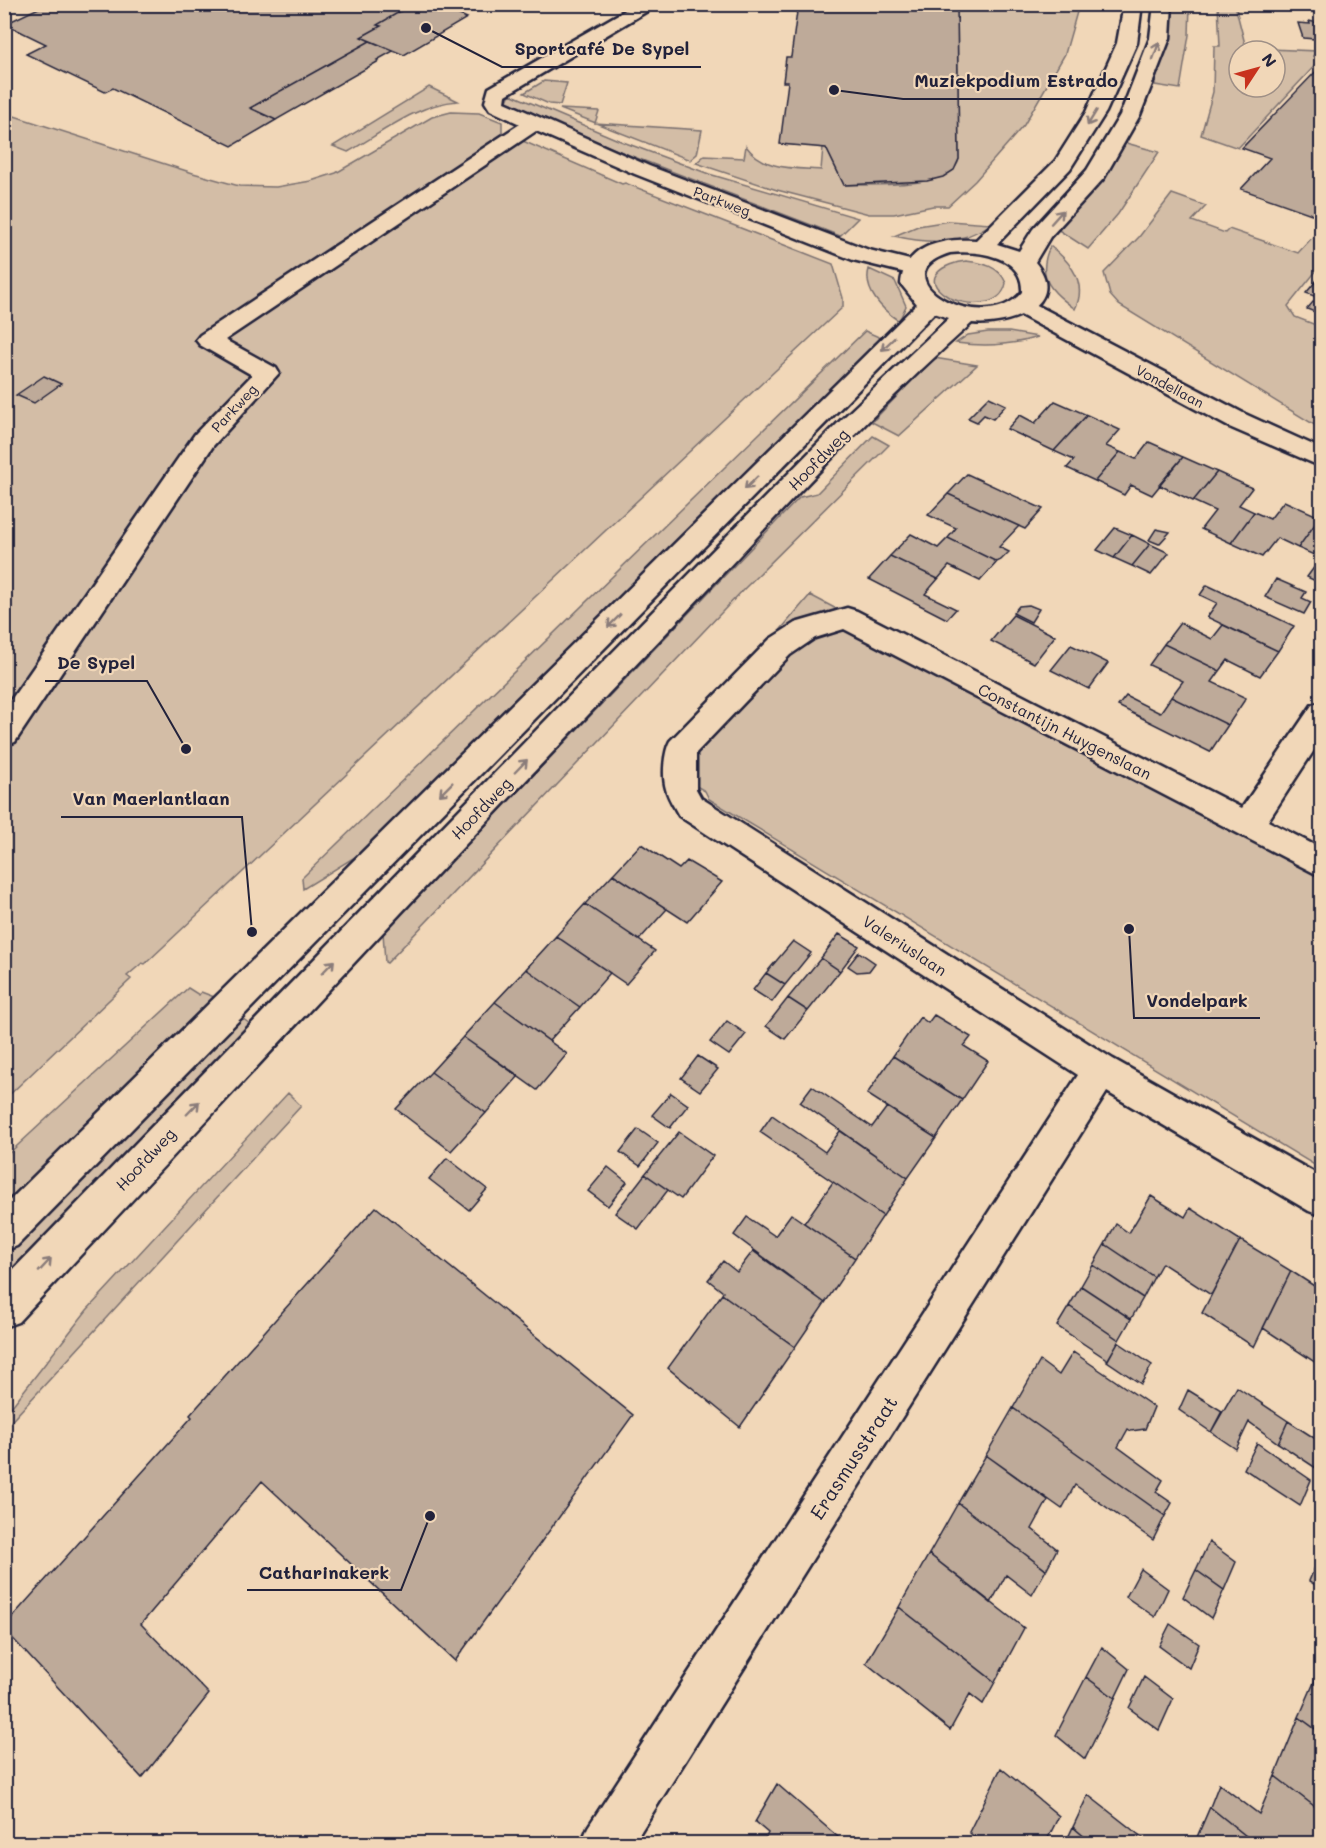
<svg xmlns="http://www.w3.org/2000/svg" width="1326" height="1848" viewBox="0 0 1326 1848" font-family="Mali,sans-serif">
<style>
.green{fill:#d3bda6;stroke:#7a7070;stroke-width:1.5;fill-rule:evenodd}
.building{fill:#beaa99;stroke:#22223b;stroke-width:1.5}
.lines{fill:none;stroke-linecap:round;stroke-linejoin:round}
.minor-casing{stroke:#22223b;stroke-width:5}
.major-casing{stroke:#22223b;stroke-width:5}
.minor{fill:#f1d7b8;fill-rule:evenodd}
.major{fill:#f1d7b8;fill-rule:evenodd}
.oneway{stroke:#8a7c7a}
.labels{text-anchor:middle;dominant-baseline:central;stroke-width:4.5;stroke-linejoin:round;paint-order:stroke}
.far-street-label{font-size:14px;fill:#22223b;stroke:#f1d7b8}
.street-label{font-size:16px;fill:#22223b;stroke:#f1d7b8}
.near-street-label{font-size:20px;fill:#22223b;stroke:#f1d7b8}
.leader{fill:none;stroke:#22223b;stroke-width:2}
.callout-dot{fill:#22223b;stroke:#f1d7b8;stroke-width:2}
.callout-label{font-size:18px;text-anchor:middle;font-weight:bold;fill:#22223b;stroke:#f1d7b8;stroke-width:4.5;stroke-linejoin:round;paint-order:stroke}
</style>
<rect width="100%" height="100%" fill="#f1d7b8"/>
<filter id="ink" filterUnits="userSpaceOnUse"><feTurbulence type="fractalNoise" baseFrequency=".0167" numOctaves="2"/><feDisplacementMap in="SourceGraphic" scale="12" xChannelSelector="R" yChannelSelector="G"/><feConvolveMatrix kernelMatrix="1 2 1 2 8 2 1 2 1" color-interpolation-filters="sRGB"/></filter>
<g filter="url(#ink)">
<path class="green" d="M 957,5 L 1079,5 L 1065,54 L 1024,125 L 975,181 L 948,206 L 933,206 L 894,214 L 869,214 L 777,190 L 696,163 L 704,156 L 744,158 L 746,146 C 763,170 794,168 821,170 L 823,147 L 826,148 L 844,185 C 870,184 953,190 959,159 Z
M 1173,5 L 1190,5 L 1189,35 L 1180,89 L 1155,85 L 1155,82 L 1169,36 Z
M 1218,5 L 1321,5 L 1321,13 L 1309,12 L 1306,7 L 1280,6 L 1281,11 L 1236,9 L 1246,48 L 1317,51 L 1313,56 L 1322,58 L 1238,148 L 1201,135 L 1213,92 L 1214,46 L 1220,46 ZM 1239,51 L 1275,51 L 1275,87 L 1239,87 Z
M 544,81 L 567,83 L 560,105 L 549,104 L 524,93 Z
M 429,87 L 458,101 C 417,104 383,132 348,152 L 333,146 Z
M 510,94 L 623,142 L 709,174 L 858,218 L 840,236 L 629,155 L 513,106 L 507,101 Z
M 560,109 L 599,111 L 595,123 L 702,130 L 697,154 L 690,160 Z
M 451,112 L 479,113 L 502,122 L 502,132 L 622,184 L 625,183 L 833,264 L 843,298 L 843,307 L 145,964 L 142,963 L 127,976 L 131,979 L 5,1099 L 5,113 L 193,173 L 239,186 L 276,187 L 311,181 L 336,173 L 432,117 Z
M 1126,143 L 1159,152 L 1118,214 L 1088,249 L 1057,229 L 1102,178 L 1123,145 Z
M 1172,194 L 1206,206 L 1192,221 L 1225,233 L 1229,229 L 1298,253 L 1321,228 L 1321,265 L 1288,306 L 1295,317 L 1321,327 L 1321,429 L 1119,305 L 1110,295 L 1104,273 L 1139,237 Z
M 949,221 L 991,224 C 960,245 930,244 894,236 L 918,226 Z
M 1050,246 C 1071,262 1088,283 1075,309 C 1050,290 1036,278 1050,246 Z
M 966,261 C 983,263 999,266 1006,283 C 1002,308 964,307 947,296 C 918,278 945,263 966,261 Z
M 869,269 L 895,281 L 906,306 L 899,321 C 882,310 863,290 869,269 Z
M 865,331 L 881,338 L 368,849 L 303,889 L 302,878 Z
M 988,332 L 1009,332 L 1038,337 C 1010,346 985,347 956,343 L 968,335 Z
M 934,358 L 977,365 L 899,436 L 872,422 Z
M 873,436 L 889,445 L 744,589 L 387,963 L 385,962 L 383,932 L 800,497 L 817,493 Z
M 810,595 L 1321,865 L 1321,1169 L 709,799 L 705,791 L 664,767 Z
M 188,988 L 199,995 L 201,992 L 217,998 L 5,1209 L 5,1157 Z
M 238,1015 L 254,1027 L 5,1283 L 5,1251 Z
M 288,1093 L 301,1106 L 5,1428 L 5,1415 L 87,1310 Z"/>
<path class="building" d="M 47,4 L 413,4 L 377,25 L 381,26 L 361,37 L 370,41 L 250,108 L 276,120 L 232,146 L 113,88 L 105,92 L 26,54 L 46,44 L 5,24 Z
M 413,4 L 458,4 L 447,10 L 467,18 L 404,55 L 361,37 L 381,26 L 377,25 Z
M 798,4 L 957,4 L 959,159 L 954,170 L 943,177 L 927,181 L 844,185 L 826,148 L 780,144 L 788,82 L 783,82 L 786,57 L 791,57 Z
M 1309,21 L 1322,24 L 1322,49 L 1318,48 L 1315,39 L 1303,38 L 1298,23 L 1310,24 Z
M 370,41 L 396,52 L 393,51 L 377,60 L 379,61 L 276,120 L 250,108 Z
M 1322,65 L 1322,213 L 1317,216 L 1241,189 L 1270,158 L 1242,148 Z
M 1322,274 L 1322,299 L 1306,293 Z
M 1313,302 L 1322,305 L 1322,315 L 1307,309 Z
M 44,376 L 61,384 L 34,403 L 16,395 Z
M 989,397 L 1006,405 L 993,419 L 984,415 L 977,422 L 968,418 Z
M 1055,401 L 1087,415 L 1054,451 L 1007,429 L 1020,415 L 1035,423 Z
M 1087,415 L 1120,430 L 1106,446 L 1120,452 L 1095,481 L 1067,468 L 1074,460 L 1054,451 Z
M 1149,442 L 1183,457 L 1152,495 L 1131,485 L 1124,495 L 1095,481 L 1120,452 L 1136,459 Z
M 1183,457 L 1217,472 L 1193,501 L 1159,485 Z
M 1217,472 L 1252,488 L 1239,505 L 1254,512 L 1231,543 L 1201,529 L 1215,511 L 1193,501 Z
M 967,474 L 1043,509 L 1025,529 L 948,494 Z
M 948,494 L 1019,526 L 999,547 L 1009,552 L 1001,560 L 997,562 L 948,538 L 956,528 L 928,515 Z
M 1284,501 L 1320,517 L 1298,548 L 1277,538 L 1262,557 L 1231,543 L 1254,512 L 1270,519 Z
M 1320,517 L 1322,518 L 1322,584 L 1307,577 L 1321,558 L 1298,548 Z
M 1115,528 L 1132,535 L 1114,558 L 1097,550 Z
M 1156,529 L 1170,532 L 1159,544 L 1149,540 Z
M 911,534 L 938,548 L 948,538 L 997,562 L 980,581 L 949,566 L 938,579 L 890,556 Z
M 1132,535 L 1150,544 L 1132,566 L 1114,558 Z
M 1150,544 L 1169,553 L 1151,575 L 1132,566 Z
M 890,556 L 938,579 L 925,594 L 956,609 L 947,619 L 869,579 Z
M 1276,579 L 1306,592 L 1302,598 L 1311,602 L 1304,614 L 1265,597 Z
M 1207,585 L 1294,626 L 1278,651 L 1207,617 L 1217,603 L 1200,595 Z
M 1029,605 L 1039,609 L 1031,622 L 1013,613 L 1019,606 Z
M 1013,615 L 1055,636 L 1034,663 L 991,641 Z
M 1180,623 L 1212,639 L 1223,625 L 1278,651 L 1260,676 L 1228,660 L 1220,671 L 1164,644 Z
M 1164,644 L 1220,671 L 1212,682 L 1246,698 L 1228,725 L 1171,697 L 1183,681 L 1149,665 Z
M 1071,645 L 1108,663 L 1089,689 L 1051,670 Z
M 1126,696 L 1160,713 L 1171,697 L 1228,725 L 1210,752 L 1118,706 Z
M 641,844 L 679,869 L 687,861 L 722,882 L 687,922 L 613,874 Z
M 613,874 L 667,909 L 639,940 L 585,904 Z
M 585,904 L 655,951 L 626,984 L 556,936 Z
M 839,934 L 859,946 L 840,971 L 821,958 Z
M 556,936 L 610,973 L 580,1007 L 526,969 Z
M 793,941 L 811,953 L 785,985 L 766,973 Z
M 859,952 L 875,963 L 869,971 L 857,972 L 848,966 Z
M 821,958 L 840,971 L 808,1011 L 788,998 Z
M 526,969 L 580,1007 L 549,1041 L 495,1002 Z
M 766,973 L 785,985 L 772,1002 L 753,990 Z
M 788,998 L 808,1011 L 785,1039 L 766,1026 Z
M 495,1002 L 567,1054 L 537,1090 L 463,1037 Z
M 934,1015 L 971,1037 L 964,1046 L 988,1061 L 962,1100 L 893,1056 L 920,1017 L 928,1023 Z
M 727,1021 L 746,1034 L 729,1055 L 710,1042 Z
M 463,1037 L 519,1076 L 486,1113 L 431,1072 Z
M 698,1056 L 718,1069 L 700,1091 L 681,1078 Z
M 893,1056 L 962,1100 L 936,1138 L 867,1094 Z
M 431,1072 L 486,1113 L 451,1151 L 396,1109 Z
M 812,1086 L 872,1127 L 887,1107 L 936,1138 L 908,1178 L 800,1102 Z
M 671,1093 L 688,1105 L 670,1128 L 652,1115 Z
M 772,1115 L 825,1152 L 840,1131 L 908,1178 L 883,1216 L 760,1132 Z
M 638,1129 L 658,1143 L 640,1166 L 620,1152 Z
M 679,1132 L 713,1156 L 681,1199 L 645,1174 Z
M 447,1158 L 487,1189 L 469,1210 L 429,1179 Z
M 608,1167 L 627,1182 L 608,1206 L 588,1191 Z
M 645,1174 L 668,1190 L 638,1229 L 615,1213 Z
M 833,1182 L 883,1216 L 855,1258 L 804,1223 Z
M 1151,1196 L 1185,1217 L 1190,1208 L 1240,1240 L 1211,1295 L 1162,1263 L 1154,1277 L 1105,1244 L 1116,1224 L 1129,1233 Z
M 376,1207 L 633,1415 L 455,1661 L 262,1481 L 141,1624 L 209,1694 L 142,1778 L 4,1629 L 4,1626 L 192,1417 L 190,1415 Z
M 791,1214 L 855,1258 L 825,1303 L 734,1235 L 747,1217 L 775,1236 Z
M 1240,1240 L 1291,1271 L 1254,1347 L 1202,1313 Z
M 1105,1244 L 1154,1277 L 1143,1298 L 1093,1265 Z
M 753,1251 L 825,1303 L 795,1347 L 722,1294 L 723,1292 L 708,1280 L 723,1261 L 737,1272 Z
M 1093,1265 L 1143,1298 L 1131,1319 L 1081,1286 Z
M 1291,1271 L 1322,1291 L 1322,1350 L 1316,1363 L 1263,1328 Z
M 1081,1286 L 1131,1319 L 1119,1340 L 1069,1306 Z
M 722,1294 L 795,1347 L 740,1427 L 668,1368 Z
M 1069,1306 L 1119,1340 L 1108,1360 L 1057,1326 Z
M 1118,1342 L 1152,1365 L 1141,1384 L 1107,1361 Z
M 1073,1352 L 1154,1407 L 1145,1429 L 1131,1431 L 1128,1429 L 1118,1447 L 1163,1480 L 1156,1492 L 1172,1503 L 1165,1516 L 1013,1408 L 1040,1361 L 1059,1375 Z
M 1237,1387 L 1288,1421 L 1278,1443 L 1249,1422 L 1236,1449 L 1211,1432 Z
M 1188,1390 L 1222,1411 L 1211,1432 L 1179,1410 Z
M 1013,1408 L 1165,1516 L 1153,1540 L 1075,1485 L 1062,1509 L 986,1455 Z
M 1288,1421 L 1322,1443 L 1322,1472 L 1278,1443 Z
M 1257,1443 L 1311,1480 L 1300,1506 L 1244,1469 Z
M 986,1455 L 1048,1500 L 1032,1529 L 1057,1549 L 1046,1570 L 958,1503 Z
M 958,1503 L 1046,1570 L 1032,1595 L 1006,1575 L 991,1603 L 929,1554 Z
M 1209,1542 L 1236,1562 L 1224,1590 L 1196,1570 Z
M 1322,1551 L 1322,1589 L 1309,1581 Z
M 929,1554 L 1024,1628 L 995,1682 L 899,1607 Z
M 1141,1569 L 1168,1589 L 1155,1617 L 1126,1597 Z
M 1196,1570 L 1224,1590 L 1211,1618 L 1183,1597 Z
M 899,1607 L 995,1682 L 983,1704 L 970,1694 L 950,1730 L 866,1663 Z
M 1170,1624 L 1199,1644 L 1189,1668 L 1159,1646 Z
M 1102,1647 L 1129,1669 L 1115,1698 L 1086,1677 Z
M 1322,1664 L 1322,1734 L 1299,1717 Z
M 1086,1677 L 1115,1698 L 1085,1759 L 1056,1735 Z
M 1144,1677 L 1173,1699 L 1159,1730 L 1129,1708 Z
M 1299,1717 L 1322,1734 L 1322,1812 L 1275,1776 Z
M 1001,1768 L 1059,1816 L 1045,1844 L 982,1844 L 969,1832 Z
M 1275,1776 L 1322,1812 L 1322,1844 L 1256,1844 L 1210,1807 L 1219,1784 L 1259,1814 Z
M 777,1784 L 846,1844 L 763,1844 L 768,1833 L 755,1822 Z
M 1088,1795 L 1148,1842 L 1147,1844 L 1093,1844 L 1073,1827 Z
M 1210,1807 L 1256,1844 L 1194,1844 Z
M 1073,1827 L 1093,1844 L 1065,1844 Z"/>
<g class="lines">
<g class="minor-casing">
<path id="minor" d="M 636,4 L 659,4 L 506,95 L 505,102 L 649,166 L 869,250 L 922,263 L 925,268 L 922,273 L 914,275 L 853,260 L 635,174 L 536,131 L 225,340 L 276,368 L 279,373 L 213,446 L 15,742 L 4,746 L 4,710 L 195,434 L 252,375 L 200,345 L 196,340 L 200,335 L 520,124 L 490,110 L 485,102 L 489,88 Z
M 1023,300 L 1031,302 L 1245,414 L 1322,449 L 1322,467 L 1227,426 L 1015,312 L 1011,307 L 1015,302 Z
M 847,608 L 857,611 L 1242,808 L 1312,705 L 1322,702 L 1322,738 L 1268,821 L 1322,849 L 1322,877 L 844,629 L 815,638 L 790,655 L 696,753 L 696,789 L 701,798 L 1113,1059 L 1322,1177 L 1322,1216 L 1309,1211 L 1107,1092 L 633,1844 L 581,1844 L 588,1827 L 1078,1075 L 679,816 C 675,808 668,798 666,789 C 662,776 664,752 670,741 L 770,639 L 795,623 Z"/>
</g>
<g class="major-casing">
<path id="major" d="M 1124,4 L 1142,4 L 1137,43 L 1106,112 L 1070,169 L 997,244 L 1019,251 L 1033,229 L 1087,170 L 1120,115 L 1150,38 L 1154,4 L 1172,4 L 1170,38 L 1140,115 L 1104,178 L 1050,237 L 1035,262 C 1071,306 1006,327 972,323 C 856,426 753,543 646,654 C 435,875 227,1099 18,1322 L 4,1327 L 4,1279 L 552,714 L 842,419 L 949,318 L 934,313 L 17,1246 L 4,1251 L 4,1206 L 917,304 L 901,284 C 904,245 943,238 976,240 L 1055,161 L 1086,112 L 1117,43 ZM 950,253 C 978,250 1024,256 1022,292 C 983,340 875,276 950,253 Z"/>
</g>
<use href="#minor" class="minor"/>
<use href="#major" class="major"/>
</g>
<defs><path id="oneway-shaft" d="M-6 0H5M1.5-3L5.5 0L1.5 3" fill="none" stroke-width="1.6" stroke-linecap="round" stroke-linejoin="round" transform="scale(1.5)"/></defs>
<g class="oneway">
<use href="#oneway-shaft" transform="translate(1156 51) rotate(-70)"/>
<use href="#oneway-shaft" transform="translate(1092 118) rotate(121)"/>
<use href="#oneway-shaft" transform="translate(1057 217) rotate(-48)"/>
<use href="#oneway-shaft" transform="translate(888 344) rotate(136)"/>
<use href="#oneway-shaft" transform="translate(751 483) rotate(135)"/>
<use href="#oneway-shaft" transform="translate(614 621) rotate(135)"/>
<use href="#oneway-shaft" transform="translate(521 766) rotate(-46)"/>
<use href="#oneway-shaft" transform="translate(446 789) rotate(135)"/>
<use href="#oneway-shaft" transform="translate(328 967) rotate(-46)"/>
<use href="#oneway-shaft" transform="translate(193 1108) rotate(-46)"/>
<use href="#oneway-shaft" transform="translate(45 1265) rotate(-47)"/>
</g>
</g>
<g class="labels">
<g class="far-street-label">
<text transform="translate(722 201) rotate(21)">Parkweg</text>
<text transform="translate(1170 386) rotate(28)">Vondellaan</text>
<text transform="translate(234 408) rotate(-47)">Parkweg</text>
</g>
<g class="street-label">
<text transform="translate(818 459) rotate(-46)">Hoofdweg</text>
<text transform="translate(1065 731) rotate(27)">Constantijn Huygenslaan</text>
<text transform="translate(481 808) rotate(-46)">Hoofdweg</text>
<text transform="translate(905 945) rotate(33)">Valeriuslaan</text>
<text transform="translate(145 1159) rotate(-47)">Hoofdweg</text>
</g>
<g class="near-street-label">
<text transform="translate(853 1457) rotate(-57)">Erasmusstraat</text>
</g>
</g>
<path class="leader" d="M426 28L502 67H701M834 90L903 99H1130M186 749L147 681H45M252 932L242 817H61M1129 929L1134 1018H1260M430 1516L401 1590H247"/>
<g class="callout-dot">
<circle cx="426" cy="28" r="6"/>
<circle cx="834" cy="90" r="6"/>
<circle cx="186" cy="749" r="6"/>
<circle cx="252" cy="932" r="6"/>
<circle cx="1129" cy="929" r="6"/>
<circle cx="430" cy="1516" r="6"/>
</g>
<g class="callout-label">
<text x="602" y="55">Sportcafé De Sypel</text>
<text x="1016" y="87">Muziekpodium Estrado</text>
<text x="96" y="669">De Sypel</text>
<text x="151" y="805">Van Maerlantlaan</text>
<text x="1197" y="1007">Vondelpark</text>
<text x="324" y="1579">Catharinakerk</text>
</g>
<rect width="1326" height="1848" fill="none" stroke="#f1d7b8" stroke-width="24"/>
<rect x="12" y="12" width="1302" height="1824" fill="none" stroke="#22223b" stroke-width="2" filter="url(#ink)"/>
<g transform="translate(1257 69) rotate(54)"><circle r="28" fill="#f1d7b8" stroke="#9e8f86" stroke-width="1.5"/>
<path d="M0-4.5L10 22L0 15L-10 22Z" fill="#c8321e"/>
<text y="-9" font-size="16" font-weight="bold" text-anchor="middle" fill="#22223b">N</text>
</g>
</svg>
